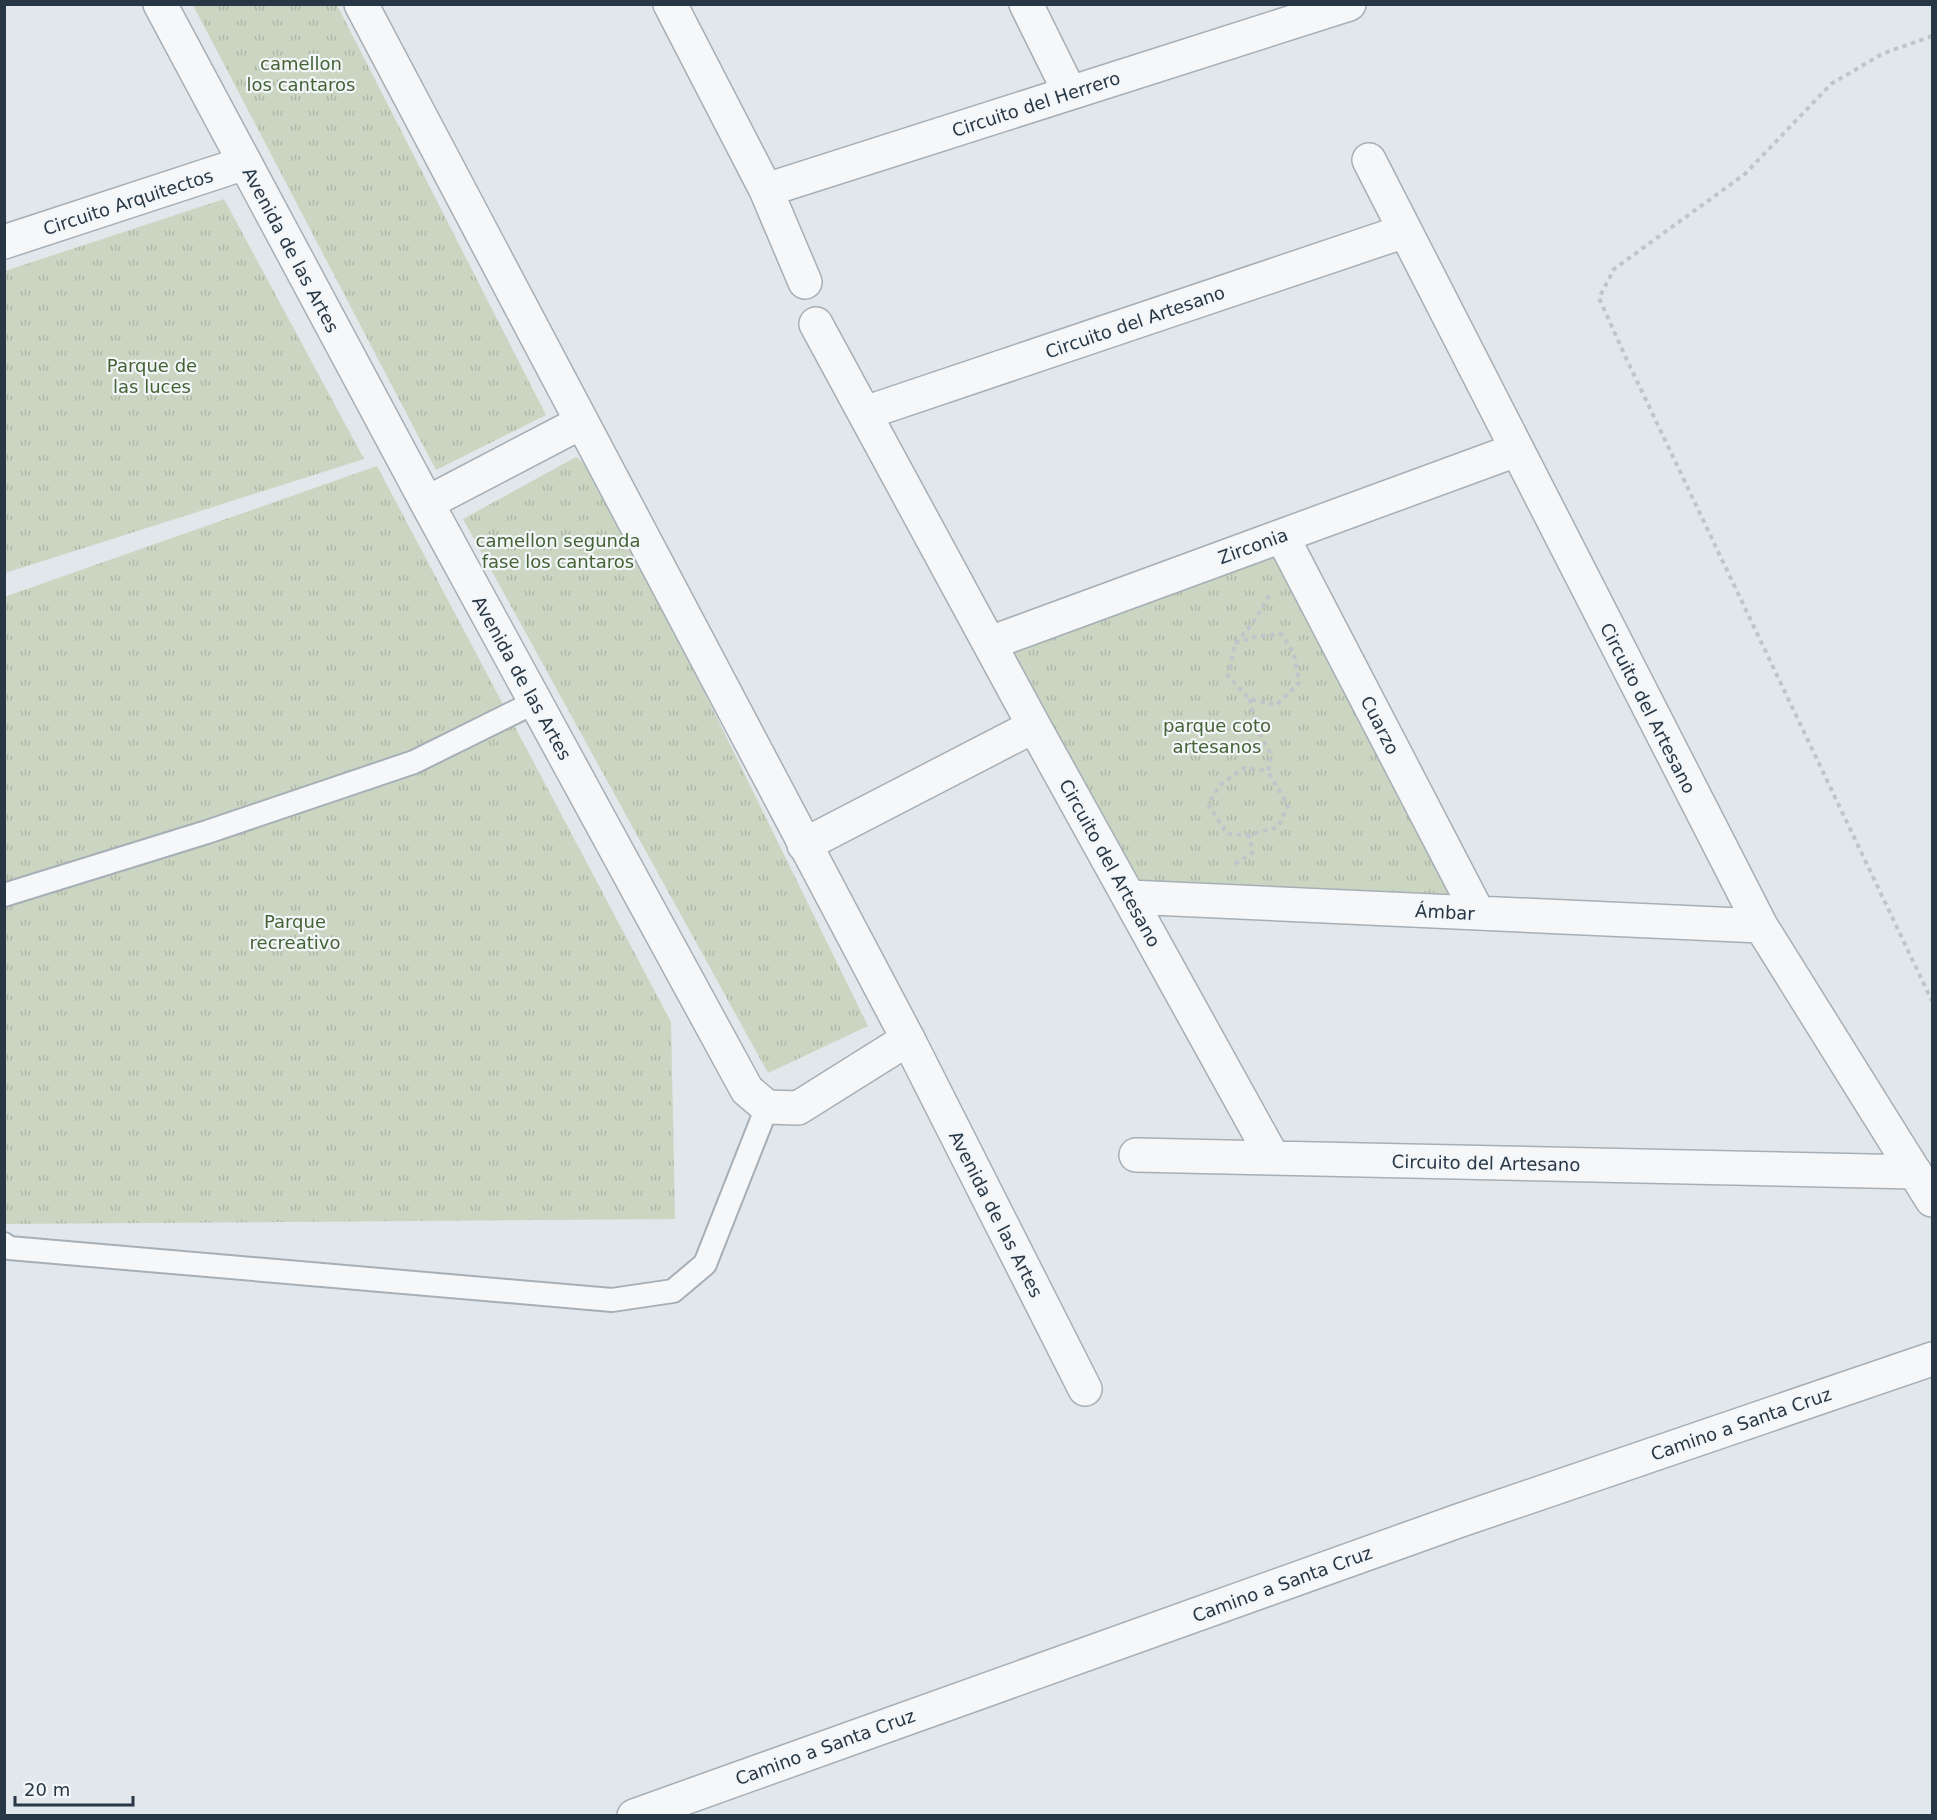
<svg xmlns="http://www.w3.org/2000/svg" width="1937" height="1820" viewBox="0 0 1937 1820" font-family="'DejaVu Sans',sans-serif">
<style>
.grass{fill:url(#grass-tufts)}
.lines{fill:none;stroke-linecap:round;stroke-linejoin:round}
.service-casing{stroke:#a6afb6;stroke-width:26}
.minor-casing{stroke:#a6afb6;stroke-width:36}
.tertiary-casing{stroke:#a6afb6;stroke-width:36}
.path{stroke:#c0c5ca;stroke-width:4;stroke-dasharray:4.5 4.5;stroke-linecap:butt}
.service{stroke:#f5f7f9;stroke-width:22}
.minor{stroke:#f5f7f9;stroke-width:33}
.tertiary{stroke:#f5f7f9;stroke-width:33}
.labels{text-anchor:middle;dominant-baseline:central;stroke-width:4.5;stroke-linejoin:round;paint-order:stroke}
.park-label{font-size:18px;fill:#446234;stroke:#f2f6f8}
.street-label{font-size:18px;fill:#283745;stroke:#f2f6f8}
</style>
<defs>
<pattern id="grass-tufts" width="24" height="20" patternUnits="userSpaceOnUse" patternTransform="scale(1.5)"><rect width="24" height="20" fill="#cad6c2"/><path d="M3 7l-1-3M5 7V3M7 7l1-3M15 17l-1-3M17 17v-4M19 17l1-3" fill="none" stroke="#aeb8a8"/></pattern>
</defs>
<rect width="100%" height="100%" fill="#e2e7eb"/>
<path class="grass" d="M 193,5 L 337,5 L 546,415 L 436,470 Z
M 224,199 L 364,459 L 5,573 L 5,271 Z
M 576,457 L 598,475 L 868,1026 L 768,1073 L 463,519 Z
M 377,466 L 671,1022 L 675,1219 L 5,1224 L 4,597 Z
M 1277,544 L 1472,907 L 1134,890 L 1003,647 Z"/>
<g class="lines">
<g class="service-casing">
<path id="service" d="M 4,895 L 207,832 L 414,762 L 535,702
M 4,1244 L 9,1248 L 612,1300 L 673,1291 L 705,1264 L 767,1107"/>
</g>
<g class="minor-casing">
<path id="minor" d="M 670,4 L 766,190 L 805,282
M 1026,4 L 1070,93
M 1369,160 L 1761,926 L 1932,1200
M 766,190 L 1349,4
M 4,242 L 245,163
M 816,324 L 1034,726 L 1273,1158
M 865,413 L 1405,231
M 1282,536 L 1478,913
M 990,643 L 1516,450
M 804,845 L 1034,726
M 1130,897 L 1761,926
M 908,1039 L 1085,1389
M 1136,1155 L 1915,1172"/>
</g>
<g class="tertiary-casing">
<path id="tertiary" d="M 160,4 L 427,503 L 747,1090 L 767,1107 L 798,1108 L 908,1039 L 361,4
M 427,503 L 582,422
M 634,1816 L 1458,1521 L 1932,1359"/>
</g>
<path class="path" d="M 1932,36 L 1882,54 L 1831,84 L 1745,174 L 1614,269 L 1599,298 L 1626,358 L 1932,1001
M 1235,643 L 1258,636 L 1281,634 L 1294,653 L 1299,683 L 1276,705 L 1250,699 L 1228,676 L 1235,643 L 1253,623 L 1270,594
M 1250,699 L 1256,728 L 1271,754 L 1268,771 L 1244,768 L 1220,785 L 1208,804 L 1227,834 L 1249,835 L 1278,827 L 1288,806 L 1268,771
M 1235,864 L 1253,852 L 1249,835"/>
<use href="#service" class="service"/>
<use href="#minor" class="minor"/>
<use href="#tertiary" class="tertiary"/>
</g>
<g class="labels">
<g class="park-label">
<text x="301" y="63">camellon<tspan x="301" dy="21">los cantaros</tspan></text>
<text x="152" y="365">Parque de<tspan x="152" dy="21">las luces</tspan></text>
<text x="558" y="540">camellon segunda<tspan x="558" dy="21">fase los cantaros</tspan></text>
<text x="1217" y="725">parque coto<tspan x="1217" dy="21">artesanos</tspan></text>
<text x="295" y="921">Parque<tspan x="295" dy="21">recreativo</tspan></text>
</g>
<g class="street-label">
<text transform="translate(1036 104) rotate(-18)">Circuito del Herrero</text>
<text transform="translate(128 202) rotate(-18)">Circuito Arquitectos</text>
<text transform="translate(291 250) rotate(62)">Avenida de las Artes</text>
<text transform="translate(1135 322) rotate(-19)">Circuito del Artesano</text>
<text transform="translate(1253 546) rotate(-20)">Zirconia</text>
<text transform="translate(522 678) rotate(61)">Avenida de las Artes</text>
<text transform="translate(1648 708) rotate(63)">Circuito del Artesano</text>
<text transform="translate(1380 725) rotate(63)">Cuarzo</text>
<text transform="translate(1110 863) rotate(61)">Circuito del Artesano</text>
<text transform="translate(1445 912) rotate(3)">Ámbar</text>
<text transform="translate(1486 1163) rotate(1)">Circuito del Artesano</text>
<text transform="translate(996 1214) rotate(63)">Avenida de las Artes</text>
<text transform="translate(1741 1424) rotate(-19)">Camino a Santa Cruz</text>
<text transform="translate(1282 1584) rotate(-20)">Camino a Santa Cruz</text>
<text transform="translate(825 1747) rotate(-20)">Camino a Santa Cruz</text>
</g>
</g>
<rect width="1937" height="1820" fill="none" stroke="#283745" stroke-width="12"/>
<path d="M15 1796v9h118v-9" fill="none" stroke="#283745" stroke-width="3"/>
<text x="24" y="1796" font-size="18" fill="#283745" stroke="#f2f6f8" stroke-width="4.5" paint-order="stroke">20 m</text>
</svg>
